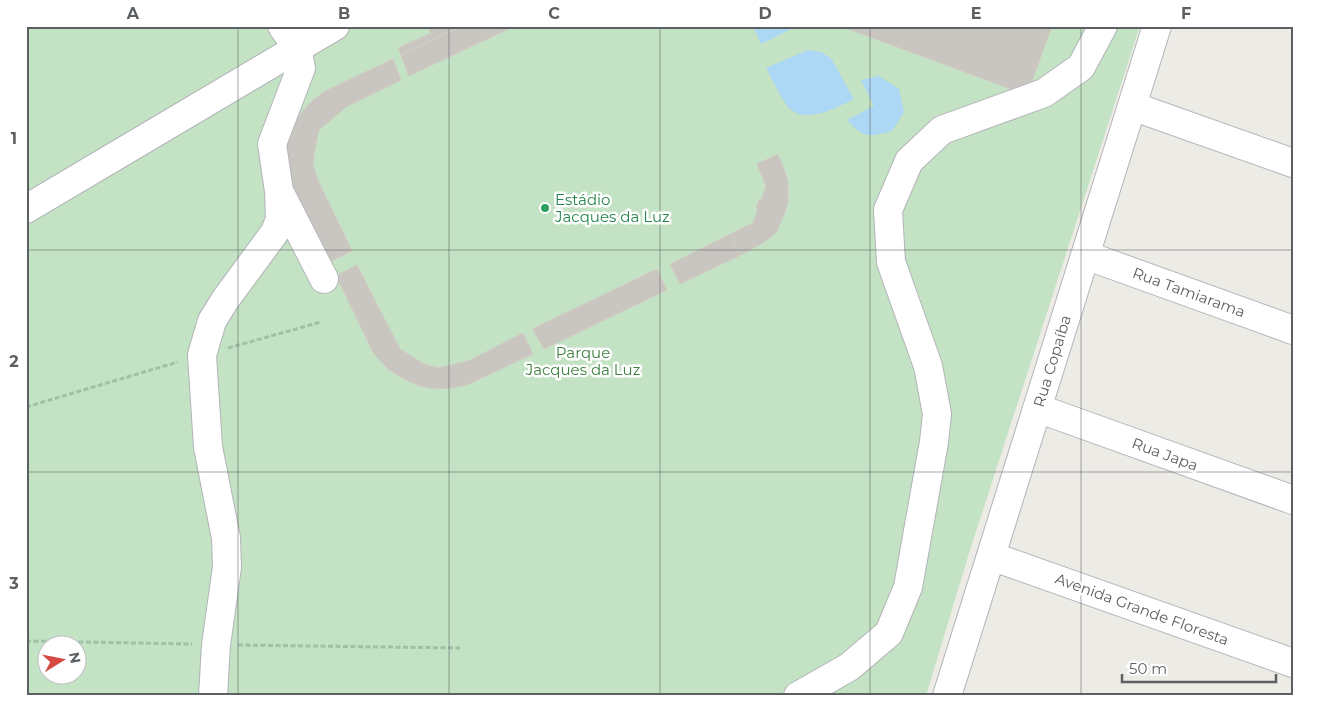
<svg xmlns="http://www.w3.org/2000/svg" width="1319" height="722" viewBox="0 0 1319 722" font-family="Montserrat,sans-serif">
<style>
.green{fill:#c4e2c4;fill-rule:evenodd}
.water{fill:#acd7f5}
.building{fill:#c9c6c1;stroke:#d1ccc4}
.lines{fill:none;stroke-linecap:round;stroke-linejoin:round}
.minor-casing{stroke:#b2b5b8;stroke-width:30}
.path{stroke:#9dc2a7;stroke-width:3;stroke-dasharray:5 2.5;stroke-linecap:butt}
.minor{stroke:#fff;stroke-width:28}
.grid{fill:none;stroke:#5c6063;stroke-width:1;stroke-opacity:0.55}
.leisure-dot{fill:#2e9e5b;stroke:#fff;stroke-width:2}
.labels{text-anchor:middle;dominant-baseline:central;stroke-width:5;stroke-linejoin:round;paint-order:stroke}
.leisure-label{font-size:15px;fill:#27864d;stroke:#fff;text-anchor:start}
.street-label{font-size:15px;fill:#5c6063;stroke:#fff}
.park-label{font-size:15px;fill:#3f8040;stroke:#fff}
.neatline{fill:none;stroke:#5c6063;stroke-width:2}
.grid-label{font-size:16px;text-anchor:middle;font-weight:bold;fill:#5c6063}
</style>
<rect width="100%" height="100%" fill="#edebe5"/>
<path class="green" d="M 26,26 L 1140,26 L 970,550 L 926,696 L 26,696 ZM 48,644 L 78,644 L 78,674 L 48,674 Z"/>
<path class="water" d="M 753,26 L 797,26 L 761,44 Z
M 808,50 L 821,52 L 831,58 L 854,99 C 838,107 806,125 789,108 C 783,102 771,77 766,68 Z
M 879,76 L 899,89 L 904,112 L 892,131 C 867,137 865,139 847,120 L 874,106 L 861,80 Z"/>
<path class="building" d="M 427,26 L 461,26 L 401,55 L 398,48 L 431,33 Z
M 461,26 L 515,26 L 409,76 L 401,55 Z
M 840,26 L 1052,26 L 1027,95 Z
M 393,59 L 401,80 L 346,107 L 319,130 L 315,148 L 313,163 L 317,178 L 352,251 L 330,262 L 292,184 L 286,164 L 286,145 L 292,128 L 301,113 L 312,101 L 325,91 Z
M 778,154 L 788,180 L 788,202 L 784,215 L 776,233 L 763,243 L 741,255 L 730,234 L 753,223 L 758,209 L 756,208 L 759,199 L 761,200 L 766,186 L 757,164 Z
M 730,234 L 741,255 L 680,284 L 670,264 Z
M 357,265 L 400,349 L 424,364 L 438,368 L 468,361 L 523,333 L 533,354 L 467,385 L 453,388 L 436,389 L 419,386 L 404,379 L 389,370 L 374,354 L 336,276 Z
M 657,269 L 667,290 L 544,349 L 532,329 Z"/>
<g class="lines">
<g class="minor-casing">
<path id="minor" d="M 1132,106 L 1293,163
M 281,195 L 324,279
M 26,209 L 335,26
M 1085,255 L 1293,330
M 1037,408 L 1293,500
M 991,556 L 1293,663
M 213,696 L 216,645 L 227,567 L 226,538 L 208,447 L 202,355 L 212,321 L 225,300 L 275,232 L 280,219 L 279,191 L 272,144 L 301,68 L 297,47 L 282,26
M 798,696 L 849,667 L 889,633 L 908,587 L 934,442 L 937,414 L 928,366 L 891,262 L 888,210 L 909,161 L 942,130 L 1044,93 L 1081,67 L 1103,26
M 947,696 L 1157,26"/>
</g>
<path class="path" d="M 26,28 L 28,26
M 228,348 L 321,322
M 26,407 L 178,362
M 26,641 L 192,644
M 238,645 L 460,648"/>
<use href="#minor" class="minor"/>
</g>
<path class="grid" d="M 238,26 L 238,696M 449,26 L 449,696M 660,26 L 660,696M 870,26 L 870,696M 1081,26 L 1081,696M 26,250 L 1293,250M 26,472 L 1293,472"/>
<circle class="leisure-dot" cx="545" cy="208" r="5"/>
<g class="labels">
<g class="leisure-label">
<text x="555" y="199">Estádio<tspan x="555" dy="17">Jacques da Luz</tspan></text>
</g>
<g class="street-label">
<text transform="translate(1189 292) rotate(20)">Rua Tamiarama</text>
<text transform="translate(1052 361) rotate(-73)">Rua Copaíba</text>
<text transform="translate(1165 454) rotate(20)">Rua Japa</text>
<text transform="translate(1142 609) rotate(20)">Avenida Grande Floresta</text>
</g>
<g class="park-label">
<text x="583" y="352">Parque<tspan x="583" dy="17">Jacques da Luz</tspan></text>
</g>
</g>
<rect width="1319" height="722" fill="none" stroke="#ffffff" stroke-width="55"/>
<g transform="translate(62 660) rotate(80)"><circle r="24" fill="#ffffff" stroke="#bebfc1"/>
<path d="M0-4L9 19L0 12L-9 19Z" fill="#d54a42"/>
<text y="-8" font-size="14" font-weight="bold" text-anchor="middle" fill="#5c6063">N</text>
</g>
<path d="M1122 674v8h154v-8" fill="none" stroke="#5c6063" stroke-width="2.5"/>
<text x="1129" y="674" font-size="15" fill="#5c6063" stroke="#ffffff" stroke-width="4" paint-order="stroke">50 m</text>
<rect x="28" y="28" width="1264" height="666" class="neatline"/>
<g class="grid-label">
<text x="133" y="19">A</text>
<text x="344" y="19">B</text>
<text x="554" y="19">C</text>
<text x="765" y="19">D</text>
<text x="976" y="19">E</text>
<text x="1186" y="19">F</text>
<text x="14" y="144">1</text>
<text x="14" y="367">2</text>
<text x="14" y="589">3</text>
</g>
</svg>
